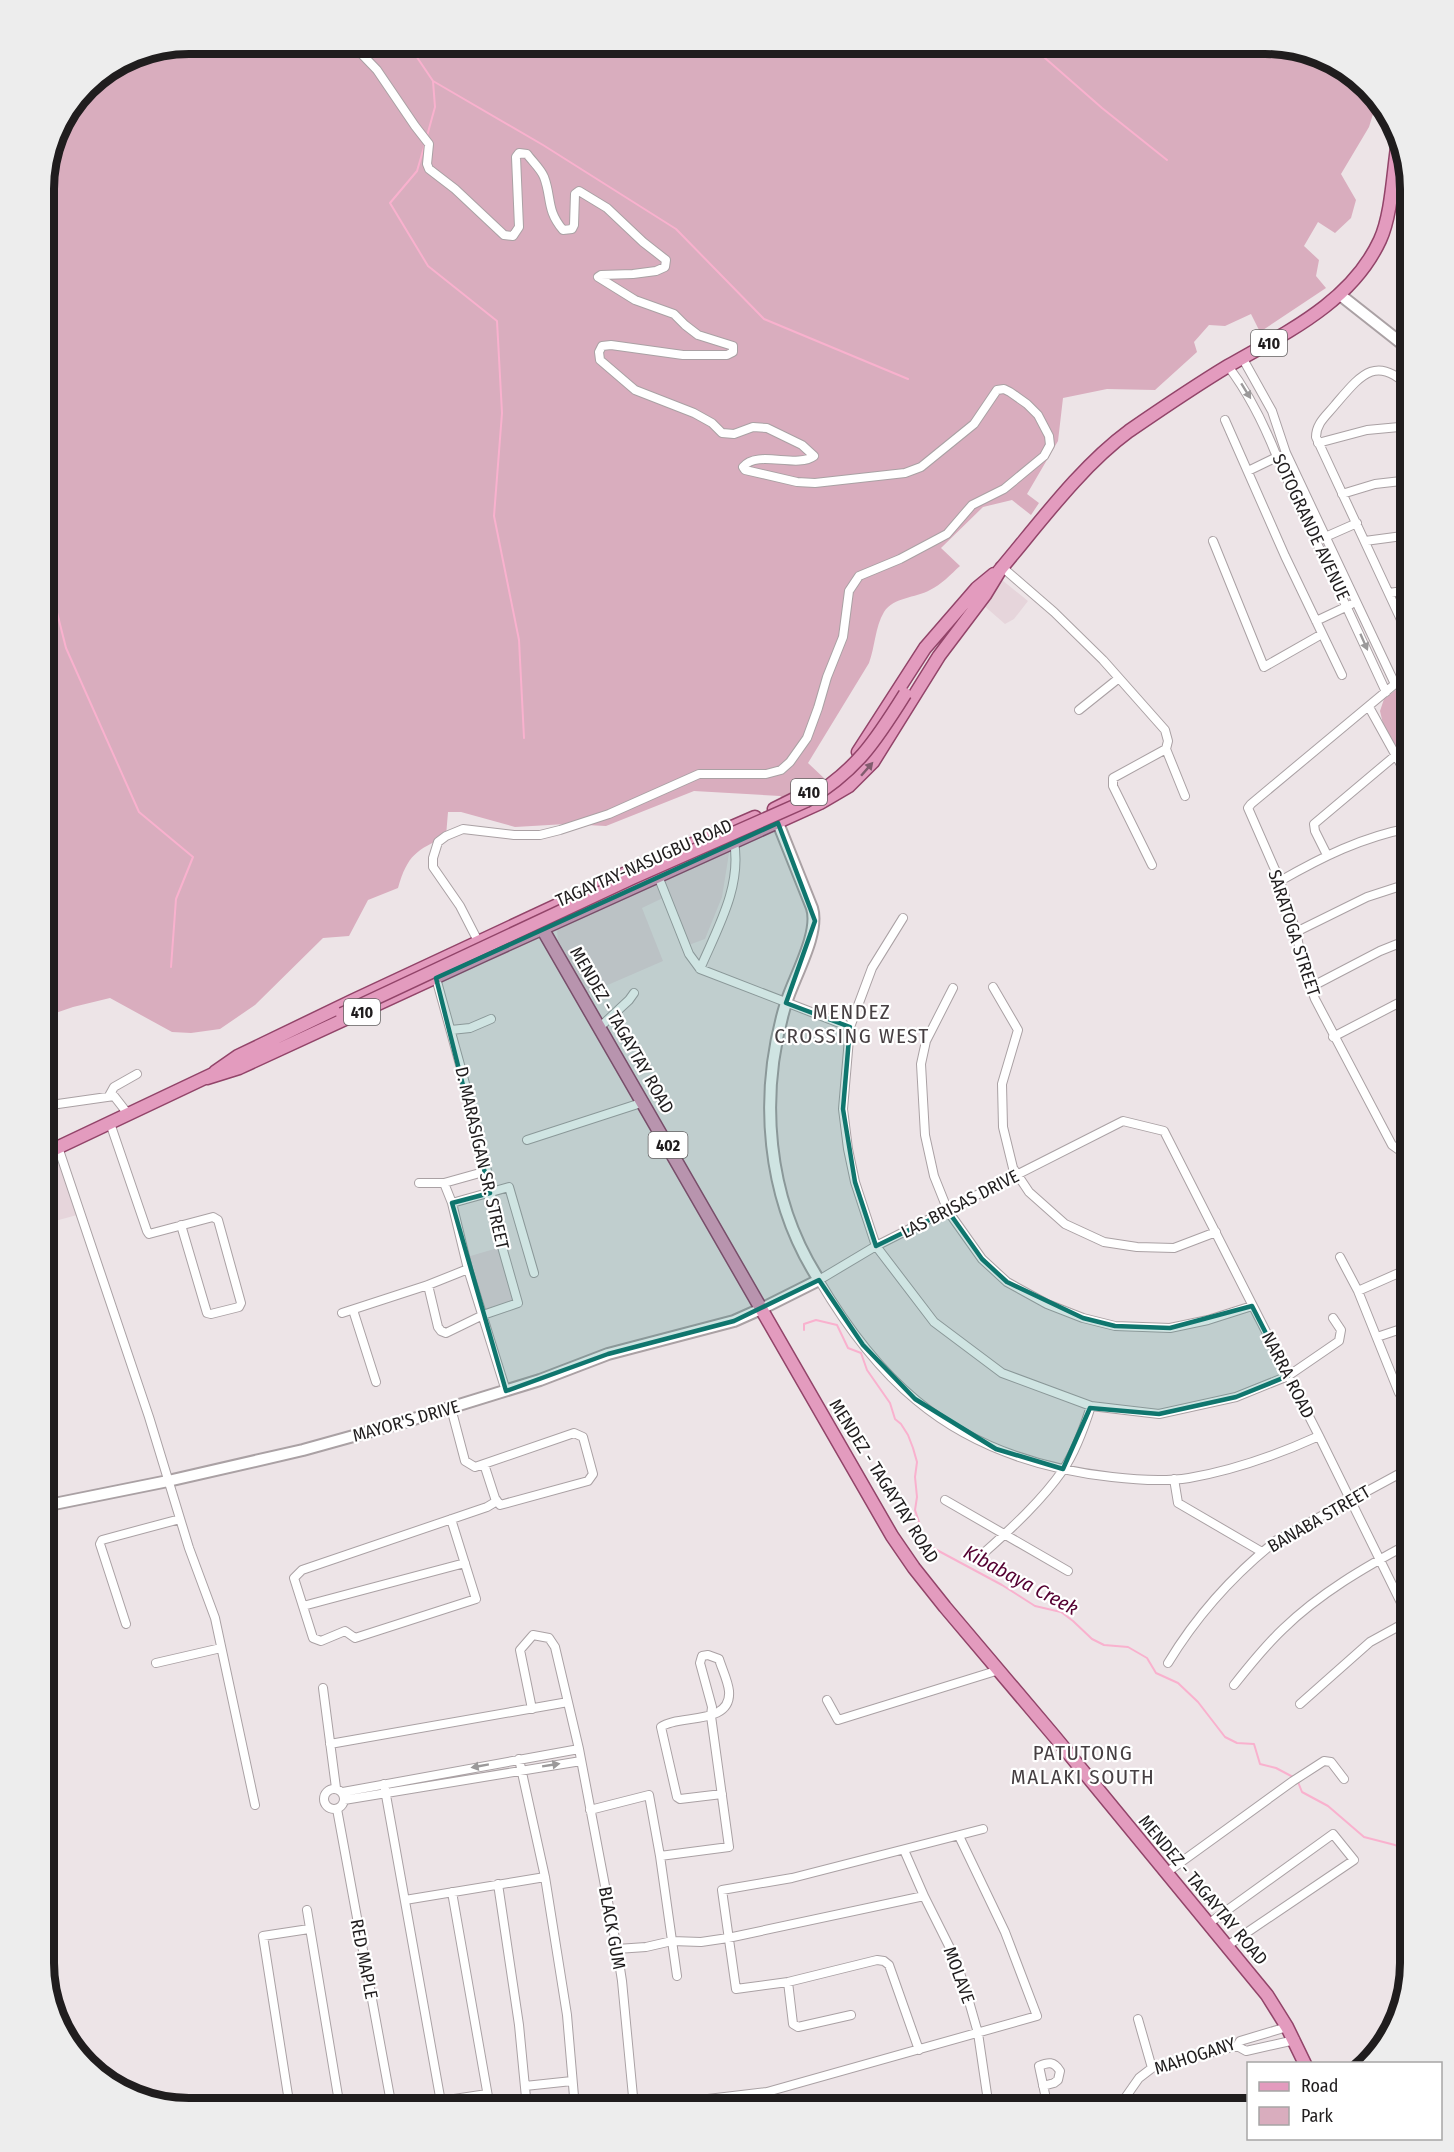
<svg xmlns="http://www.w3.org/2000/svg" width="1454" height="2152" viewBox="0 0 1454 2152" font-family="'Fira Sans Condensed',sans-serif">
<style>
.built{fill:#e6d5db}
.green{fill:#d9adbe}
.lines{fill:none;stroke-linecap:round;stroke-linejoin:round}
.stream{stroke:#f9b1ce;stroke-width:2}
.street-casing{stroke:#aaa1a4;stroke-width:10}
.secondary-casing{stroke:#aaa1a4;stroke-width:14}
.primary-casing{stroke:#924469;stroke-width:15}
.street{stroke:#fff;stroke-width:8}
.secondary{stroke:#fff;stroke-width:10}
.primary{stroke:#e39bbe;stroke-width:12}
.primary-bridge-casing{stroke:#924469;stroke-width:15;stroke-linecap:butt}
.primary-bridge{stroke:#e39bbe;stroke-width:12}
.oneway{fill:#9b999a}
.oneway2{fill:#825c6e}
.marked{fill:#0f766e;fill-opacity:0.2;stroke:#0f766e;stroke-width:4.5;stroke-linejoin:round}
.labels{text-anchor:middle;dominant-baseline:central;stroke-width:4.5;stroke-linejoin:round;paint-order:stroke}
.shield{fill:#fff;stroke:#636162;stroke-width:1.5}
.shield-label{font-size:16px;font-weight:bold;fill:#201d1e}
.street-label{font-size:18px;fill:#201d1e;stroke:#fff}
.water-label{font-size:20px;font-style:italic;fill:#550132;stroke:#fff}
.quarter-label{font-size:21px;letter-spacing:1.5px;fill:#463f42;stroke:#fff}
.rim{fill:none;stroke:#201d1e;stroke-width:8}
</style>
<rect width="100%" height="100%" fill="#ede4e7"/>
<path class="built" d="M 1002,580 L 1028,601 L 1014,619 L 1005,624 L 982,604 Z
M 730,847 L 722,897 L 705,939 L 686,946 L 665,897 L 642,908 L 663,961 L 587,994 L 558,940 L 557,931 L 559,923 Z
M 60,1159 L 77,1215 L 44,1224 L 44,1167 Z
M 501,1247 L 516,1301 L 483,1312 L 467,1257 Z"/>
<path class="green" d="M 189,44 L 1275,44 L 1346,68 L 1377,101 L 1369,127 L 1341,174 L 1356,200 L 1351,218 L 1335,233 L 1318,222 L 1304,246 L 1319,260 L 1316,276 L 1326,288 L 1260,332 L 1251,314 L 1225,326 L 1209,325 L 1194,342 L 1197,352 L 1155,390 L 1107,389 L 1063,398 L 1058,441 L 1027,494 L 1039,503 L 1031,515 L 1012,500 L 983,507 L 941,548 L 960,566 C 951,574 941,585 930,590 C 915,598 894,597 884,612 C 875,627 875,647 869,663 L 808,763 L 826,780 L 786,800 L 780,796 L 694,791 L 606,826 L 566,824 L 515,827 L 461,812 L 448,812 L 446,836 C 416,851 408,854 398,888 L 368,900 L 349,936 L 323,938 L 255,1005 L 220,1029 L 191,1033 L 172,1032 L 110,998 L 73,1007 L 44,1017 L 44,179 L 58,125 L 86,86 L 133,54 Z
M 1410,681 L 1410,773 L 1383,724 L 1380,711 L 1384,699 L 1405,683 Z"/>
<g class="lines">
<path class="stream" d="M 408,44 L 433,81 L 543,145 L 676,229 L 764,319 L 908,379
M 1029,44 L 1102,108 L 1167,160
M 427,136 L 435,107 L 433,81
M 425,144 L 417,171 L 390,203 L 428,266 L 497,321 L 502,413 L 494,516 L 519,640 L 524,738
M 44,561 L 66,648 L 139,812 L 193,857 L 176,899 L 171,967
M 804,1330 L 804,1324 L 816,1320 L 837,1325 L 848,1348 L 861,1353 L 867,1370 L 890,1403 L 895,1419 L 901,1424 L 908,1435 L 913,1448 L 917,1462 L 915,1477 L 917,1497 L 915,1510 L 925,1540 L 935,1549 L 1002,1585 L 1035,1606 L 1061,1612 L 1073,1621 L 1092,1639 L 1104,1645 L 1128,1647 L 1147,1658 L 1156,1673 L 1178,1683 L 1198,1702 L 1225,1737 L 1237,1743 L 1254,1744 L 1260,1764 L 1276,1768 L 1293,1777
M 1298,1782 L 1302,1792 L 1328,1806 L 1364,1837 L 1395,1845 L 1410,1854"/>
<g class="street-casing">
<path id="street" d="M 352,44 L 377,70 L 415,126 L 429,144 L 427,164 L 429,169 L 455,189 L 504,235 L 513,236 L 519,227 L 516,157 L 519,153 L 527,154 C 532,161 541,169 544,177 C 552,198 546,210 563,230 L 572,229 L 574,225 L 575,194 L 579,191 L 607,208 L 643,242 L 666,260 L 665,267 L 656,271 L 633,274 L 601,275 L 598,277 L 635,300 L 674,314 L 685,325 L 698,335 L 733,346 L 733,352 L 727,355 L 683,355 L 611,345 L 602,346 L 599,352 L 600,360 L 635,390 L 694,413 L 712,423 L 722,433 L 734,434 L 753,427 L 767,428 L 802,445 L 814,456 C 797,469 757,449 743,467 L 745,470 L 797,482 L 815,483 L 905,473 L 921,467 L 974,424 L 997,390 L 1004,389 L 1010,392 L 1027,404 L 1038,415 L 1049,436 L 1050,445 L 1044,456 L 1004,489 L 972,505 L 947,534 L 900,559 L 859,576 L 849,591 L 843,637 L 827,677 L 818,708 L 807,738 L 790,762 L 781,770 L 766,774 L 699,774 L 609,814 L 560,830 L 540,835 L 514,835 L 463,829 L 446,836 L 438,842 L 433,858 L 433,867 L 460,906 L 480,945
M 1243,359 L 1272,411 L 1286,453 L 1395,684
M 1228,366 C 1250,395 1264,424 1277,457 L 1386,692
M 1225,420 L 1285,556 L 1342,675
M 1318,443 L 1367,430 L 1410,426
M 1248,471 L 1279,456
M 1342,494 L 1375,484 L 1410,480
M 1323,538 L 1357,523
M 1213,541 L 1264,667 L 1322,634
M 1365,541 L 1410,535
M 1002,567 L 1054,612 L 1103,660 L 1165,730 L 1168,741 L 1166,749 L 1113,778 L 1113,786 L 1152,865
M 1389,593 L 1410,590
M 1316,621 L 1350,605
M 1410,639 L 1316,437 C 1316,423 1327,415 1335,405 C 1360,376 1376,353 1410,388
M 1409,650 L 1410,648
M 1369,707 L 1410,781
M 1079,710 L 1119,678
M 1166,749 L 1185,796
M 1327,855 L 1315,831 L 1314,824 L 1396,755
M 658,876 L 689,954 L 700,969 L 850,1027
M 1280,881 C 1322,857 1362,837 1410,828
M 903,918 L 872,968 L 850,1027 L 843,1109 L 848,1149 L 855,1182 L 876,1246 L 934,1322 L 1002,1373 L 1091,1406 L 1159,1414 L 1236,1397 L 1288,1376 L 1339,1341 L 1341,1330 L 1333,1318
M 1296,932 L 1367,897 L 1410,883
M 700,969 C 717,929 742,887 734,842
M 993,987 L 1018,1030 L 1002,1084 L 1003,1127 L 1013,1168 L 1029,1192 L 1065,1224 L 1104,1242 L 1137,1247 L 1174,1248 L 1216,1232
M 1311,987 L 1380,951 L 1410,939
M 953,988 L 926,1041 L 921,1064 L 925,1135 L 934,1176 L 948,1211 L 982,1259 L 1007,1282 L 1047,1304 L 1083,1318 L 1115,1326 L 1170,1328 L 1208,1320 L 1252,1306
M 600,1027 L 629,1000 L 634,993
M 451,1030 L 470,1028 L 491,1019
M 1333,1037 L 1410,997
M 109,1096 L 114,1087 L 137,1074
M 44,1106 L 114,1096 L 128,1114
M 110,1123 L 147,1231 L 149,1234 L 213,1217 L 218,1220 L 241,1303 L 239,1307 L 211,1314 L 207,1313 L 181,1225
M 527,1140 L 644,1102
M 1410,1146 L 1399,1150 L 1392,1145 L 1315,999 L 1303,966 L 1296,932 L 1280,881 L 1248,808 L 1251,804 L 1395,684 L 1410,677
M 58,1147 L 149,1417 L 189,1548 L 215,1618 L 255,1805
M 419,1183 L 444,1183 L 452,1203 L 468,1269 L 506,1391
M 444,1183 L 487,1171
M 452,1203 L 509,1187 L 534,1273
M 1340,1257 L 1358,1291 L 1399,1393 L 1410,1388
M 428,1285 L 438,1327 L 441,1331 L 446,1333 L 483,1315 L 518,1303 L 497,1229 L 487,1171 L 462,1072 L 436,978
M 1358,1291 L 1410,1268
M 353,1310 L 376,1382
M 342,1313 L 428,1285 L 468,1269
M 1377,1337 L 1410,1326
M 451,1408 L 465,1461 L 475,1467 L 574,1433 L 583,1437 L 593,1474 L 588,1481 L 500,1505 L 495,1498 L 484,1464
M 1319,1436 C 1277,1455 1235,1470 1189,1478 C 1163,1482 1137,1480 1112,1477 C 1040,1469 972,1447 916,1400 C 876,1367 845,1324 819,1280 L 876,1246 L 1123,1121 L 1164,1131 L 1319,1436 L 1410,1621
M 1174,1479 L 1178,1503 L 1262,1552
M 945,1500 L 1068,1571
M 451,1519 L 476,1599 L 355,1638 L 345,1631 L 321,1641 L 313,1638 L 294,1578 L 302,1570 L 487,1507 L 497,1501
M 986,1551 C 1013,1527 1042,1500 1063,1470 C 1076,1451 1084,1428 1091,1406
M 303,1606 L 465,1563
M 126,1624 L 100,1544 L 102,1540 L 180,1519
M 156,1663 L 221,1648
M 1168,1663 C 1197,1615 1233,1575 1277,1540 L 1410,1468
M 1234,1685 C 1249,1666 1265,1646 1283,1629 C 1320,1593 1365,1567 1410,1543
M 323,1688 L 336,1788
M 827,1700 L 838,1720 L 999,1670
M 1300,1704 L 1370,1642 L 1410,1620
M 532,1709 L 520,1650 L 533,1635 L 549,1638 L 555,1647 L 579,1749 L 617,1949 L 622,1981 L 634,2107
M 330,1744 L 568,1702
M 519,1759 L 545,1877 L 567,2015 L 575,2108
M 384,1784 L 442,2108
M324 1799a10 10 0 1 1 20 0a10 10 0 1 1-20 0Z
M 343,1792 L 579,1749
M 344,1800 L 581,1761
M 337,1809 L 392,2108
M 590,1810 L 649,1795 L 660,1856 L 677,1976
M 904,1850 L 924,1896 L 955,1958 L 966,1991 L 978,2033 L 989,2108
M 660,1856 L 729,1847 L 711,1716 L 712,1707 L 700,1663 L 702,1656 L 708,1655 L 719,1659 C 722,1669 728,1681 729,1691 C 732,1726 678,1714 661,1727 L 677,1797 L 680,1799 L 722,1794
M 1166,1873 L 1293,1781 L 1324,1761 L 1331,1762 L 1344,1779
M 498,1884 L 519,2025 L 527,2108
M 452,1892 L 490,2108
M 405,1900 L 545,1877
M 307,1910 L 340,2108
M 1208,1924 L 1333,1834 L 1354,1860 L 1227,1946
M 617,1949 L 646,1947 L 672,1941 L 701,1942 L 728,1938 L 924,1896
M 788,1982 L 793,2024 L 798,2027 L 851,2015
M 1138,2019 L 1152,2068
M 1237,2046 L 1246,2051 L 1295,2040
M 919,2050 L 889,1965 L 884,1961 L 877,1960 L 788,1982 L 736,1989 L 722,1890 L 792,1878 L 983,1829
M 525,2086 L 572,2081
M 1043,2086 L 1054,2083 L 1058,2080 L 1060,2071 C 1054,2061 1048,2062 1039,2066 L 1048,2108
M 767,2092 L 769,2108
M 441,2101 L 487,2094
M 634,2104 L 691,2101 L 767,2092 L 1037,2016 L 1005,1932 L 959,1836
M 290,2108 L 263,1936 L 309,1929
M 919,2108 L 934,2102 L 935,2108
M 1118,2108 L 1139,2078 L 1152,2068 L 1237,2046 L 1240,2041 L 1287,2027"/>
</g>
<g class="secondary-casing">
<path id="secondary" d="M 1339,294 L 1410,350
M 44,1506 L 168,1481 L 303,1450 L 404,1422 L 540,1380 L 608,1354 L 734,1321 L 761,1309 L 819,1280 C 766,1198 758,1095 786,1003 C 794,977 820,933 812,908 L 778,823"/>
</g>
<g class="primary-casing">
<path id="primary" d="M 999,571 C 1038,525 1080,467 1129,431 C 1161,409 1195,386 1228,366 C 1285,333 1351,303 1380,240 C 1392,214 1393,171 1398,141
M 858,752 L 925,648 L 977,588 L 994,574
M 774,809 L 820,786
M 535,916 L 892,1536 L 914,1568 L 945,1607 L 1055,1737 L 1267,1995 L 1287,2027 L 1305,2064
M 215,1072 L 238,1056 L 352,1001 L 626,873 L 755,817
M 207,1078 L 239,1068 L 484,955 L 820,803 L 849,786 L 873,762 L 939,656 L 985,595 L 1002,567
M 44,1154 L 213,1074"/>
</g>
<use href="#street" class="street"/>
<use href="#secondary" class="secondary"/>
<use href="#primary" class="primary"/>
<g class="primary-bridge-casing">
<path id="primary-bridge" d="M 342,1014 L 632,878 L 806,801 C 856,771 875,742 905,694"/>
</g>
<use href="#primary-bridge" class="primary-bridge"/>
</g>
<defs><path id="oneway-solid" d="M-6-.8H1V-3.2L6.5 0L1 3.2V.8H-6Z" transform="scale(1.5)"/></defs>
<g class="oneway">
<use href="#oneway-solid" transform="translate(1246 391) rotate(58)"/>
<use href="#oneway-solid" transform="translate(1364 642) rotate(66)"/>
<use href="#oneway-solid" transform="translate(551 1765) rotate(-9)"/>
<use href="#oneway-solid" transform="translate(480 1766) rotate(170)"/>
</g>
<use class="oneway2" href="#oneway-solid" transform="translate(867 769) rotate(-49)"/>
<path class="marked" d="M 778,823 L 815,921 L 786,1003 L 850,1027 L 843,1109 L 855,1182 L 876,1246 L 948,1211 L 982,1259 L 1007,1282 L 1083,1318 L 1115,1326 L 1170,1328 L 1252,1306 L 1288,1376 L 1236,1397 L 1159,1414 L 1090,1408 L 1063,1469 L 996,1449 L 915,1399 L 863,1345 L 819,1280 L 734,1321 L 608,1354 L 506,1391 L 452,1203 L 490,1193 L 436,978 Z"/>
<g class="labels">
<g class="shield">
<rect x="1251" y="330" width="36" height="26" rx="4.5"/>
<rect x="791" y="779" width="36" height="26" rx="4.5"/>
<rect x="344" y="999" width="36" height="26" rx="4.5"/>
<rect x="648.5" y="1132" width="39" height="26" rx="4.5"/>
</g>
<g class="shield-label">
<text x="1269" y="343">410</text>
<text x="809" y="792">410</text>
<text x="362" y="1012">410</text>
<text x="668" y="1145">402</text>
</g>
<g class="street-label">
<text transform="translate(1311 527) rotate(65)">SOTOGRANDE AVENUE</text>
<text transform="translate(644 863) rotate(-24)">TAGAYTAY-NASUGBU ROAD</text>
<text transform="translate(1294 933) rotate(72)">SARATOGA STREET</text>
<text transform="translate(622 1030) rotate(60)">MENDEZ - TAGAYTAY ROAD</text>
<text transform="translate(482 1158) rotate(77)">D. MARASIGAN SR. STREET</text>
<text transform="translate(960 1204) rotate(-27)">LAS BRISAS DRIVE</text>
<text transform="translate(1288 1375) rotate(63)">NARRA ROAD</text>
<text transform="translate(406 1421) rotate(-16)">MAYOR'S DRIVE</text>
<text transform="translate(884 1481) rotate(58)">MENDEZ - TAGAYTAY ROAD</text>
<text transform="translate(1319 1519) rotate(-30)">BANABA STREET</text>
<text transform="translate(1203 1890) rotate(50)">MENDEZ - TAGAYTAY ROAD</text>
<text transform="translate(612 1928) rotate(80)">BLACK GUM</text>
<text transform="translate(364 1959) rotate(79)">RED MAPLE</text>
<text transform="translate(959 1975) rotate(70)">MOLAVE</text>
<text transform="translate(1195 2056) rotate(-18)">MAHOGANY</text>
</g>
<g class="water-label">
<text transform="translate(1021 1580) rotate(28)">Kibabaya Creek</text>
</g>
<g class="quarter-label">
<text x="852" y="1012">MENDEZ<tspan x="852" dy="24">CROSSING WEST</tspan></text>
<text x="1083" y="1753">PATUTONG<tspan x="1083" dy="24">MALAKI SOUTH</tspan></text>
</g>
</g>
<path d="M0 0H1454V2152H0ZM189 54H1265A135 135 0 0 1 1400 189V1963A135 135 0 0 1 1265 2098H189A135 135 0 0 1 54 1963V189A135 135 0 0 1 189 54Z" fill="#ededed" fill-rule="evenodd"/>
<path class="rim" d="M189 54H1265A135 135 0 0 1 1400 189V1963A135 135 0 0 1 1265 2098H189A135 135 0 0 1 54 1963V189A135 135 0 0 1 189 54Z"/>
<rect x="1247" y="2062" width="195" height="78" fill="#ffffff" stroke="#a6a5a5" stroke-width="1.5"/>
<rect x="1259" y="2082" width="30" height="9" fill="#e39bbe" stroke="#a6a5a5" stroke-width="1.5"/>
<text x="1301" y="2092" font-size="18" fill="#201d1e">Road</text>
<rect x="1259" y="2107" width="30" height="18" fill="#d9adbe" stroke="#a6a5a5" stroke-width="1.5"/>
<text x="1301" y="2122" font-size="18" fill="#201d1e">Park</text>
</svg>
